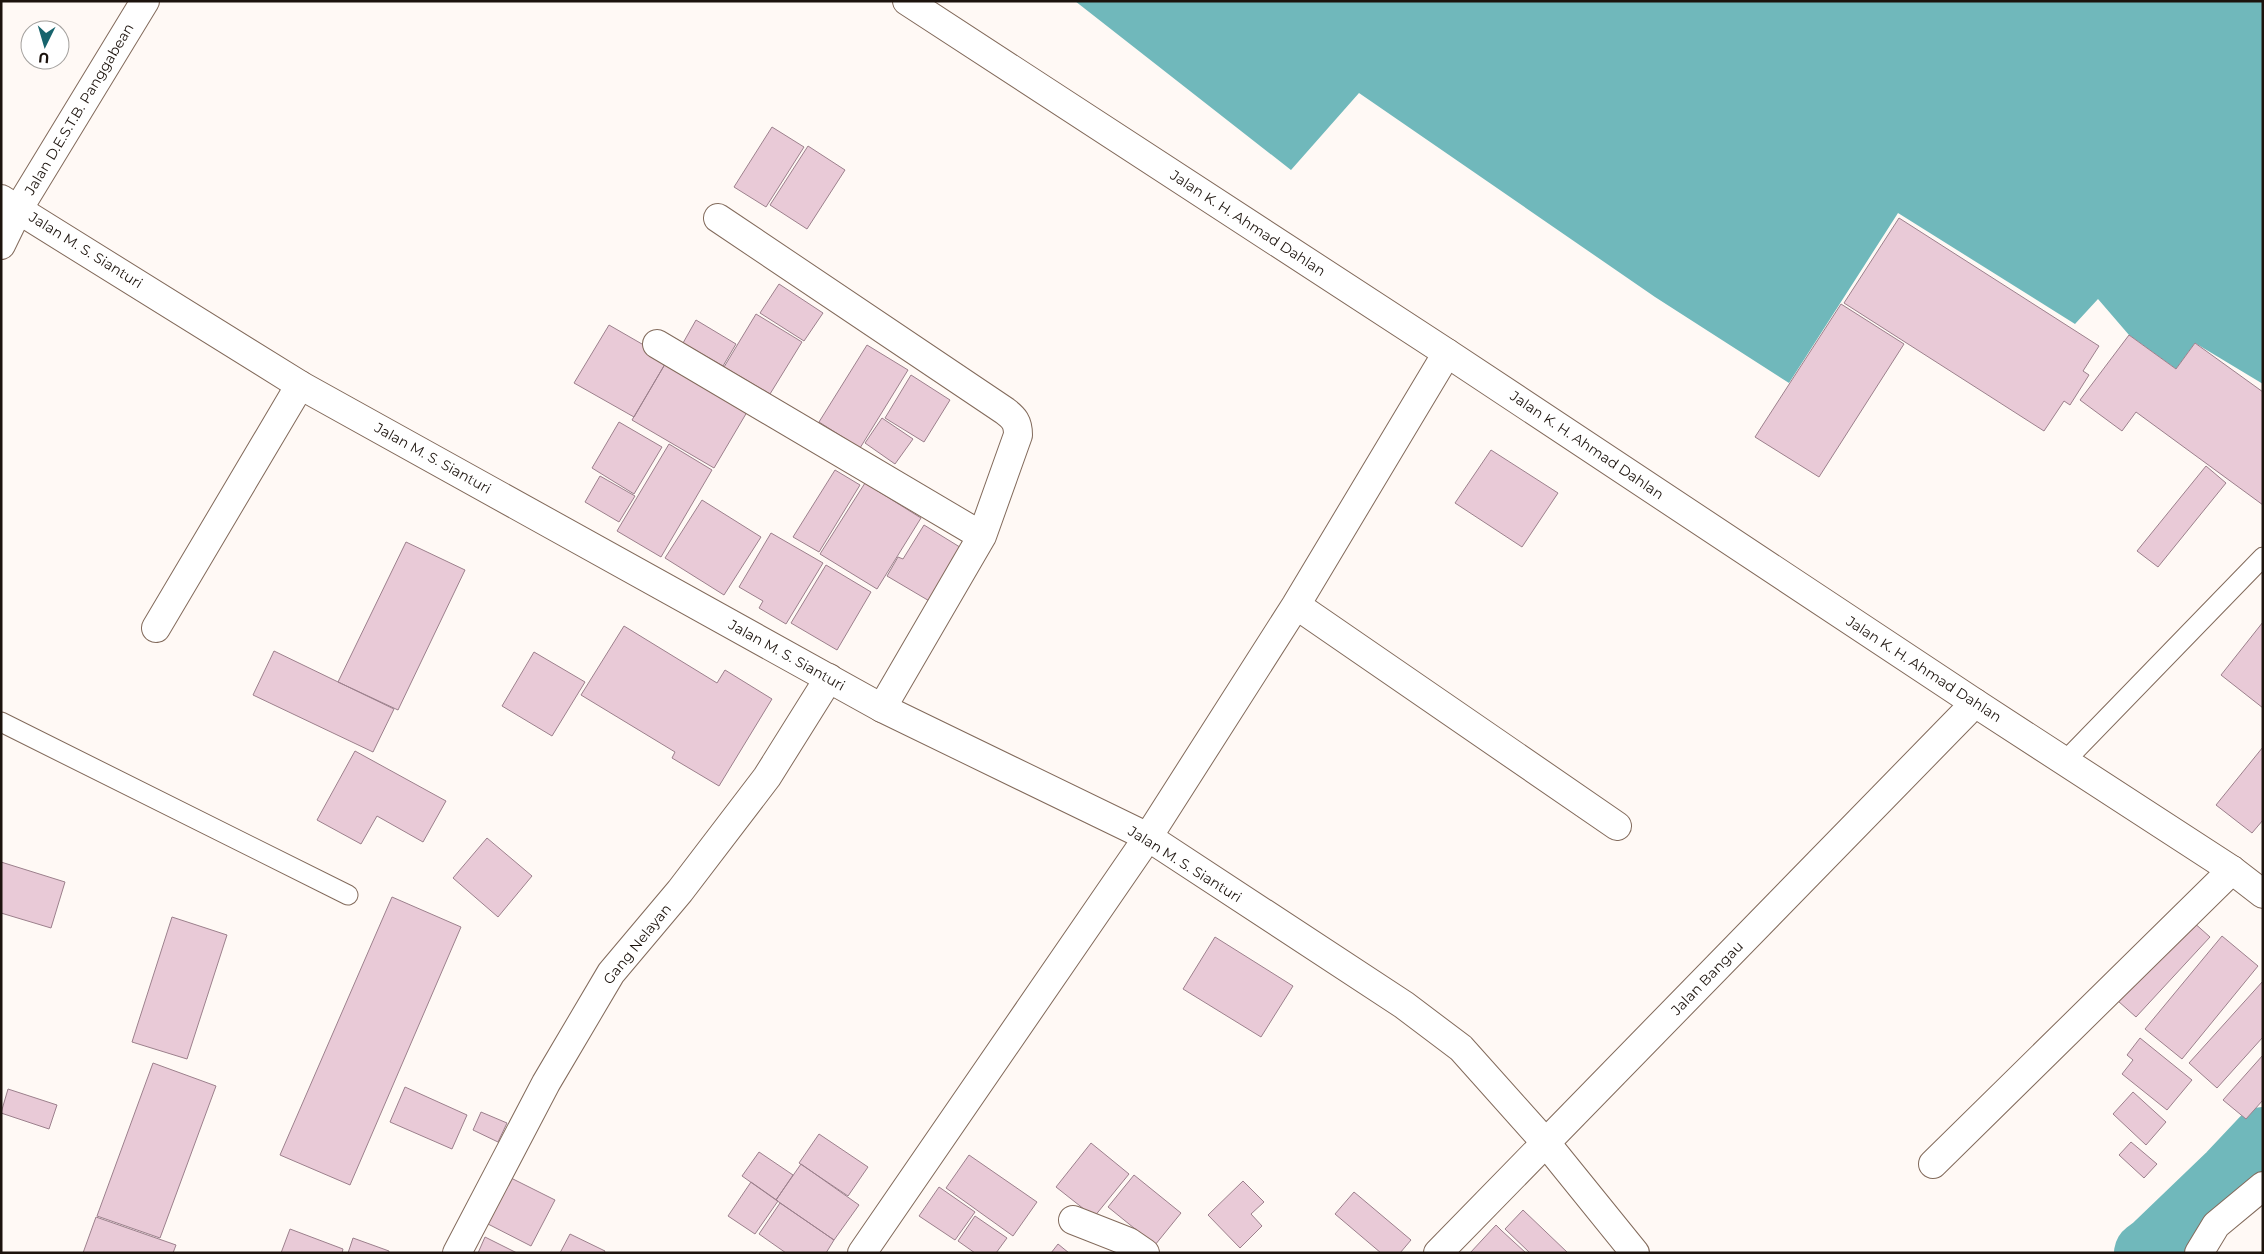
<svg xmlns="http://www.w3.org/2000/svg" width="2264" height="1254" viewBox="0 0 2264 1254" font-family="Montserrat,sans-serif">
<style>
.water{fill:#70b8bb}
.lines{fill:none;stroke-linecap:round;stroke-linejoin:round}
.river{stroke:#70b8bb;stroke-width:64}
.building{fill:#e9cad7;stroke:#9c808c}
.service-casing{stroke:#826a5b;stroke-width:21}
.minor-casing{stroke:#826a5b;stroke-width:30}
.tertiary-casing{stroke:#826a5b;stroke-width:30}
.secondary-casing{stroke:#826a5b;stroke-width:30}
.service{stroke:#fff;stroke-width:19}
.minor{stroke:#fff;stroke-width:28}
.tertiary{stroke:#fff;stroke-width:28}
.secondary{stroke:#fff;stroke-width:28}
.labels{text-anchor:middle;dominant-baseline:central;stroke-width:5;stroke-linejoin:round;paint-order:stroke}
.street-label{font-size:14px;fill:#1c130d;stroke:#fff}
</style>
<rect width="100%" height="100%" fill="#fff9f5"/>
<path class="water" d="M 1075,1 L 2263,1 L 2263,384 L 2195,343 L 2176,369 L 2129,335 L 2098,299 L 2075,324 L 1898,213 L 1789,383 L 1655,297 L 1359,93 L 1291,170 Z"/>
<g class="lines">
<path class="river" d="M 2146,1253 L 2154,1247 L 2230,1174 L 2263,1139"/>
</g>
<path class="building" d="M 772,127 L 804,147 L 766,207 L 734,187 Z
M 808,146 L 845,170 L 807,229 L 770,205 Z
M 1899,218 L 2099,346 L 2083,371 L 2089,375 L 2070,405 L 2064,401 L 2044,431 L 1844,303 Z
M 779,284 L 823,313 L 804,341 L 760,313 Z
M 1841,304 L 1904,344 L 1819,477 L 1755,437 Z
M 756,314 L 802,342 L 770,394 L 724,367 Z
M 696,320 L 736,344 L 723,366 L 683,343 Z
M 609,325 L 668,359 L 634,417 L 574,383 Z
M 2129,335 L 2176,369 L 2195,343 L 2263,392 L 2263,505 L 2136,412 L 2122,431 L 2080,400 Z
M 867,345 L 908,370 L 860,448 L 819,422 Z
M 668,359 L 750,407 L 714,468 L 632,420 Z
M 911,375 L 950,400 L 924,442 L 885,418 Z
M 882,418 L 913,439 L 895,464 L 865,443 Z
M 619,422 L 662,447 L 634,494 L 592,468 Z
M 669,444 L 712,470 L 661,557 L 617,531 Z
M 1491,450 L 1558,493 L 1522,547 L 1455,503 Z
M 2206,466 L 2226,483 L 2158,567 L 2137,551 Z
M 835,470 L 860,485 L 819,552 L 793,537 Z
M 600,476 L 635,496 L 619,522 L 585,502 Z
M 865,483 L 921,518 L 877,589 L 820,554 Z
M 702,500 L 761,537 L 724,595 L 665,558 Z
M 924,525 L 963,549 L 931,602 L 887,576 L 898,557 L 903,559 Z
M 771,533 L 823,563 L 786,624 L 759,608 L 763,601 L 739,587 Z
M 406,542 L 465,570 L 398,710 L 338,682 Z
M 826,565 L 871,592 L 837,650 L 791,623 Z
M 2263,622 L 2263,708 L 2221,675 Z
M 624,626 L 717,683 L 725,670 L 772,699 L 719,786 L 672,758 L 675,752 L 581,695 Z
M 274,651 L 394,709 L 373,752 L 253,695 Z
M 534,652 L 585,682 L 552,736 L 502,706 Z
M 2263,747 L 2263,820 L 2252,833 L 2216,805 Z
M 355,751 L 446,801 L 423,842 L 377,816 L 361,844 L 317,820 Z
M 487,838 L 532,876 L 498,917 L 453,878 Z
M 1,862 L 65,882 L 51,928 L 1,913 Z
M 392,897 L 461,927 L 350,1185 L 280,1155 Z
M 172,917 L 227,935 L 187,1059 L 132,1042 Z
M 2192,921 L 2210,937 L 2136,1017 L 2118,1001 Z
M 2222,936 L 2258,966 L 2182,1059 L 2145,1029 Z
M 1215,937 L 1293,986 L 1261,1037 L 1183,989 Z
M 2263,981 L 2263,1037 L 2217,1088 L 2189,1063 Z
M 2140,1038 L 2192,1080 L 2167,1110 L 2122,1074 L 2133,1060 L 2127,1055 Z
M 2263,1055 L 2263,1100 L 2246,1119 L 2223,1100 Z
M 153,1063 L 216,1086 L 160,1238 L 97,1216 Z
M 405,1087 L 467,1115 L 452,1149 L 390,1122 Z
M 8,1089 L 57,1105 L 49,1129 L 1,1113 Z
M 2133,1092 L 2166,1122 L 2146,1145 L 2113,1114 Z
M 481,1112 L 507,1123 L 498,1142 L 473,1130 Z
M 819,1134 L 868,1167 L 848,1196 L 799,1163 Z
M 2131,1142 L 2157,1164 L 2144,1178 L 2119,1155 Z
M 1091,1143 L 1129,1174 L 1094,1217 L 1056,1187 Z
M 759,1152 L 793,1175 L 776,1200 L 742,1176 Z
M 969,1155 L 1037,1202 L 1013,1236 L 946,1188 Z
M 801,1164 L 859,1205 L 834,1240 L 776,1200 Z
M 1134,1175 L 1181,1213 L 1155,1245 L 1108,1207 Z
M 511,1178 L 555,1200 L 531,1246 L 488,1224 Z
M 1243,1181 L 1264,1202 L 1251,1214 L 1262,1226 L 1240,1248 L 1208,1215 Z
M 751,1182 L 778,1201 L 755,1234 L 728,1216 Z
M 939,1187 L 975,1212 L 955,1240 L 919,1216 Z
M 1354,1192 L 1411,1240 L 1400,1253 L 1381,1253 L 1335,1214 Z
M 780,1203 L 834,1240 L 826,1253 L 786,1253 L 759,1234 Z
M 1523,1210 L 1568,1253 L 1530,1253 L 1505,1229 Z
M 975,1216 L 1007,1238 L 996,1253 L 975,1253 L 958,1241 Z
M 96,1217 L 176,1245 L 173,1253 L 83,1253 Z
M 1496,1225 L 1502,1231 L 1526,1253 L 1470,1253 Z
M 290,1229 L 343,1249 L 342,1253 L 281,1253 Z
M 570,1234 L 605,1251 L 604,1253 L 560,1253 Z
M 485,1237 L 517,1253 L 478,1253 Z
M 353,1238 L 389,1251 L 389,1253 L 348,1253 Z
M 1058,1244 L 1069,1253 L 1051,1253 Z"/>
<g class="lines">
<g class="service-casing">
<path id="service" d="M 1,722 L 348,895
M 2065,761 L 2263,557"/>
</g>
<g class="minor-casing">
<path id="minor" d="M 718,218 L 1005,411 C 1014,418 1018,422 1018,435 L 982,536 L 882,708
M 1,245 L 19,208 L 145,1
M 657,344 L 982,536
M 1296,605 L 1617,826
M 156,628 L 300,385
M 1933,1164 L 2232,870
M 1073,1220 L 1129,1242 L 1145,1253
M 457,1253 L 546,1083 L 611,973 L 680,891 L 767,777 L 829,678
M 862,1253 L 1148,837 L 1296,605 L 1447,353
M 1438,1253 L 1975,703
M 2199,1253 L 2216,1225 L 2263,1186"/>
</g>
<g class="tertiary-casing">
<path id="tertiary" d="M 1,199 L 300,385 L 882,708 L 1148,837 L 1404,1005 L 1461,1048 L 1546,1143 L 1635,1253"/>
</g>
<g class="secondary-casing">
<path id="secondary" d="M 907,1 L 1447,353 L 1975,703 L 2232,870 L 2263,894"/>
</g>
<use href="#service" class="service"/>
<use href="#minor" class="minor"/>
<use href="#tertiary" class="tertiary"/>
<use href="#secondary" class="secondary"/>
</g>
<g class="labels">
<g class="street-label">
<text transform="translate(79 109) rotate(-59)">Jalan D.E.S.T.B. Panggabean</text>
<text transform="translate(1248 223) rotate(33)">Jalan K. H. Ahmad Dahlan</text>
<text transform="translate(86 250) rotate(32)">Jalan M. S. Sianturi</text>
<text transform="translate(1587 445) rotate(34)">Jalan K. H. Ahmad Dahlan</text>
<text transform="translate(433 458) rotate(29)">Jalan M. S. Sianturi</text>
<text transform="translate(787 655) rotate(29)">Jalan M. S. Sianturi</text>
<text transform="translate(1924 669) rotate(33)">Jalan K. H. Ahmad Dahlan</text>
<text transform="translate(1185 864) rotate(32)">Jalan M. S. Sianturi</text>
<text transform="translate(637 944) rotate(-51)">Gang Nelayan</text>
<text transform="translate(1707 978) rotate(-46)">Jalan Bangau</text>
</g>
</g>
<rect width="2264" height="1254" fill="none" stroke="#1c130d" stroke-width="5"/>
<g transform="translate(45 45) rotate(185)"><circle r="24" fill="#ffffff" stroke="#a4a19e"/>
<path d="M0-4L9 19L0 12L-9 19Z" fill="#17646d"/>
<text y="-8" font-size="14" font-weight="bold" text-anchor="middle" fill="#1c130d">U</text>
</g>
</svg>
